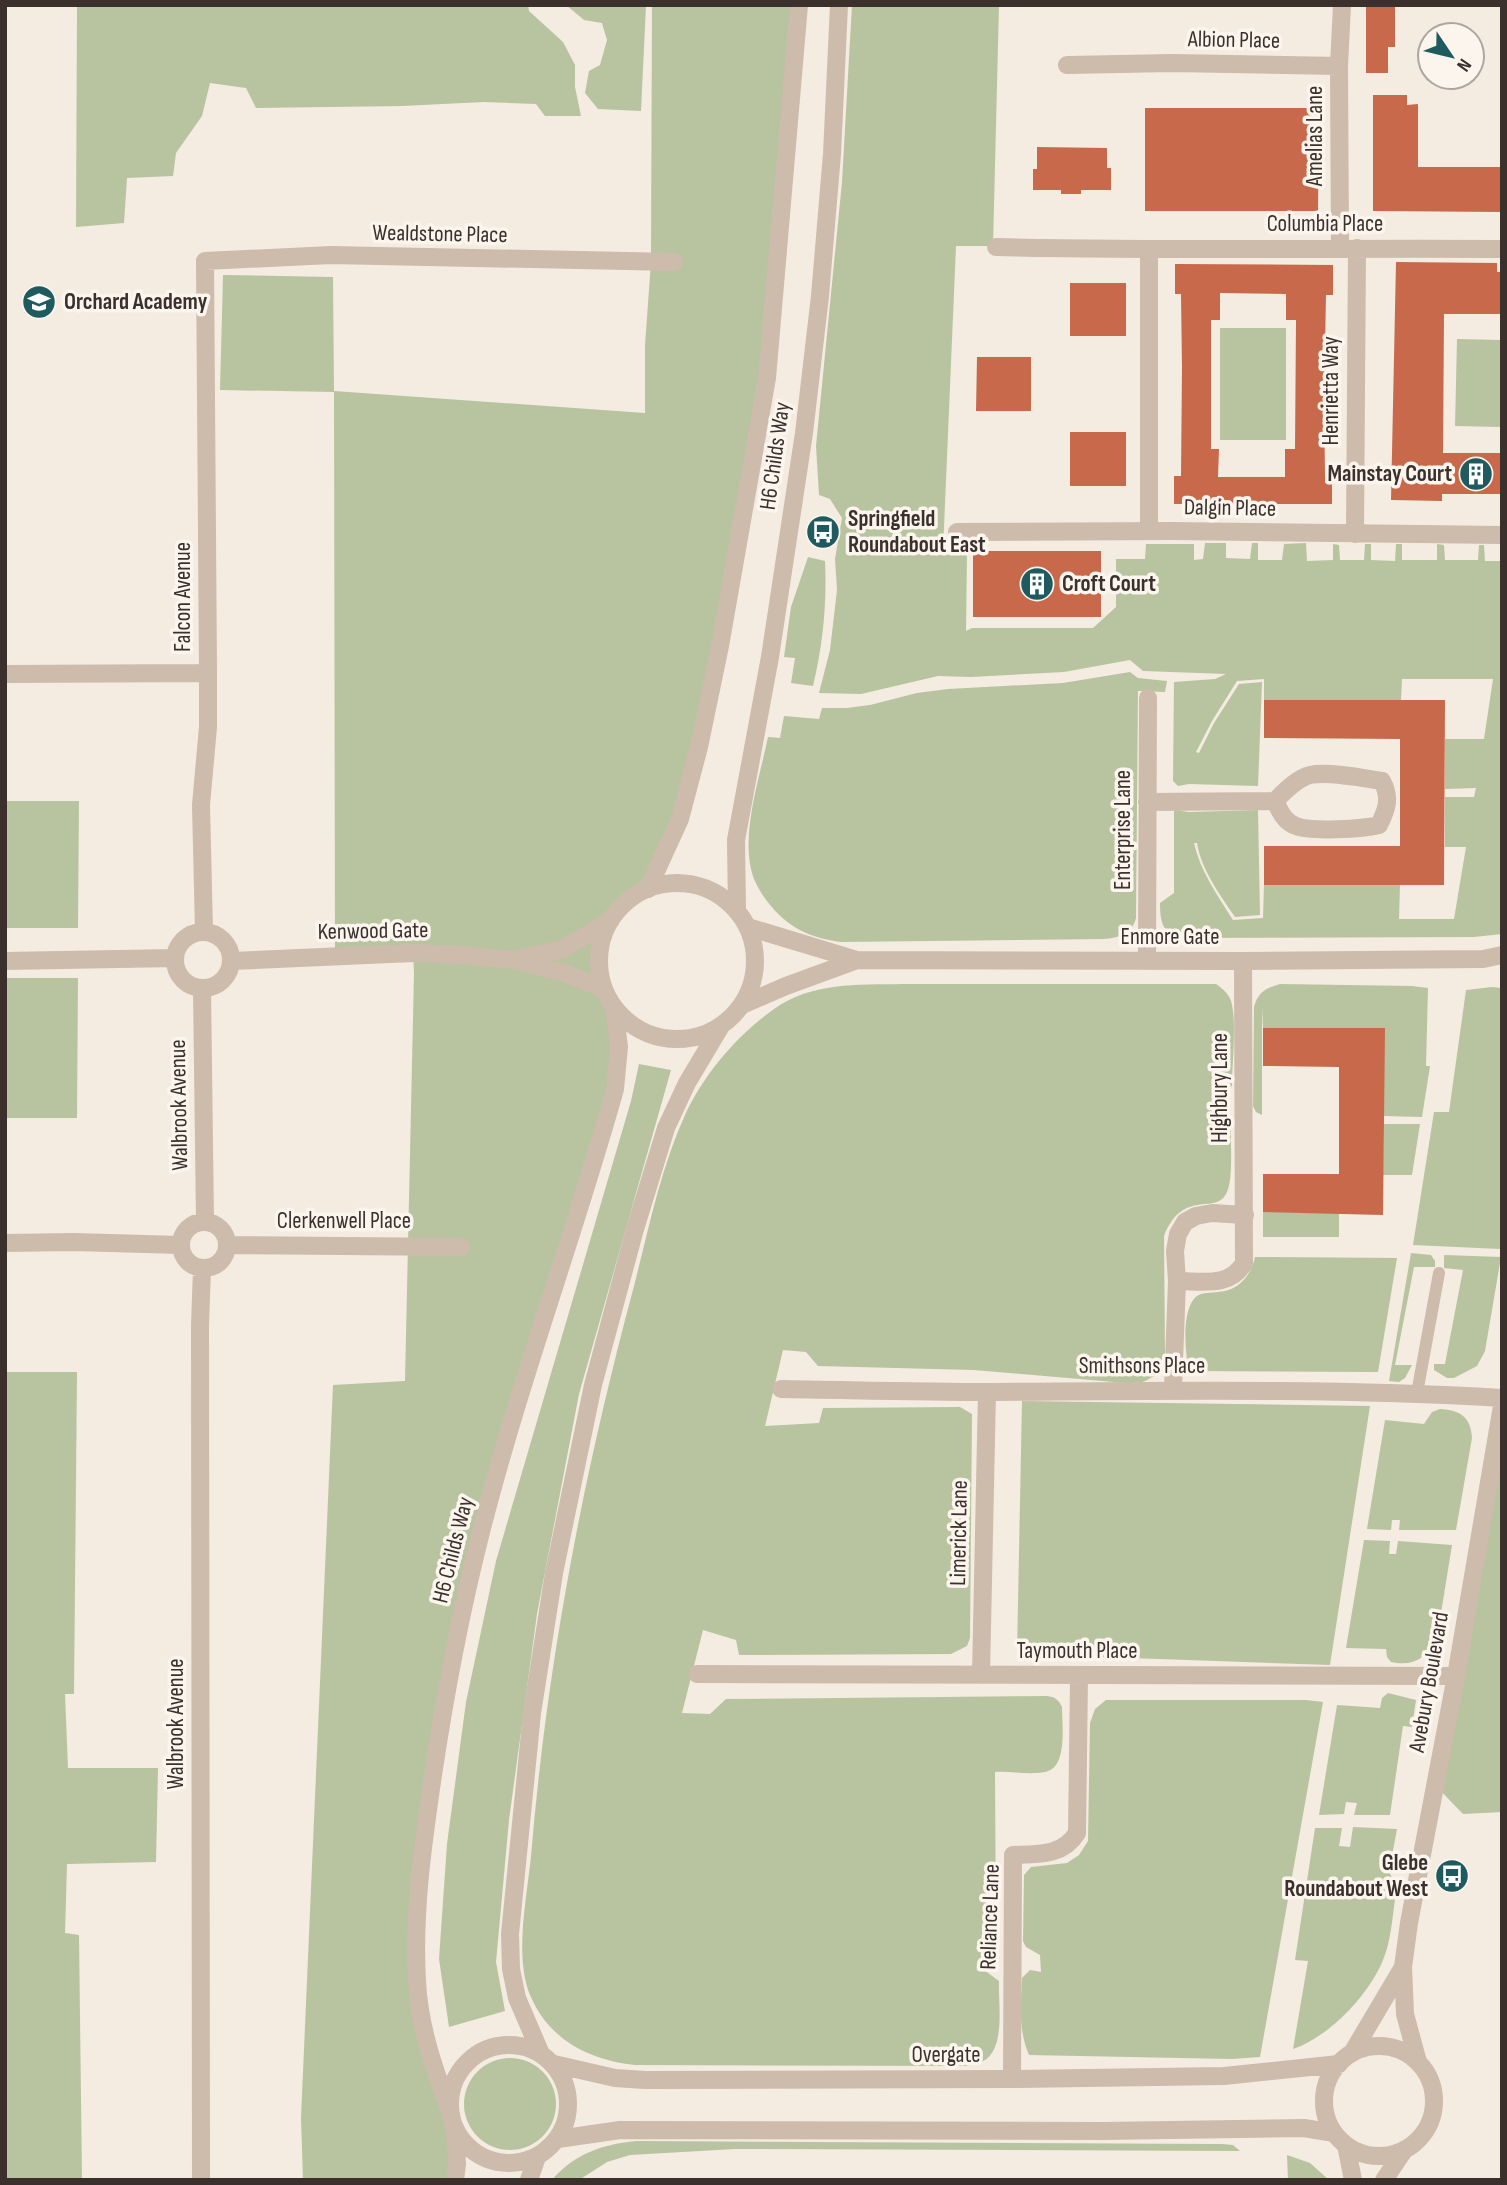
<svg xmlns="http://www.w3.org/2000/svg" width="1507" height="2185" viewBox="0 0 1507 2185" font-family="'Sofia Sans Condensed',sans-serif">
<style>
.green{fill:#b8c4a0}
.building{fill:#c8694b;fill-rule:evenodd}
.lines{fill:none;stroke-linecap:round;stroke-linejoin:round}
.service{stroke:#cdbbac;stroke-width:12}
.minor{stroke:#cdbbac;stroke-width:18}
.tertiary{stroke:#cdbbac;stroke-width:18}
.labels{text-anchor:middle;dominant-baseline:central;stroke-width:7;stroke-linejoin:round;paint-order:stroke}
.street-label{font-size:23px;fill:#3b302b;stroke:#fbf5ee}
.poi-label{font-size:23px;font-weight:bold;fill:#3b302b;stroke:#fbf5ee;text-anchor:start}
</style>
<rect width="100%" height="100%" fill="#f4ebe1"/>
<path class="green" d="M 77,5 L 528,5 L 529,11 L 563,42 L 575,65 L 575,87 L 581,116 L 545,116 L 536,104 L 484,102 L 402,106 L 256,108 L 246,88 L 210,83 L 202,116 L 176,153 L 173,176 L 127,178 L 124,223 L 76,227 Z
M 566,5 L 646,5 L 641,111 L 598,109 L 585,93 L 589,71 L 600,65 L 607,40 L 602,23 L 584,20 Z
M 652,5 L 799,5 L 767,378 L 703,724 L 648,889 C 611,911 587,945 604,989 C 607,996 613,1002 615,1009 C 618,1021 617,1035 619,1047 L 507,1441 L 442,1716 L 417,1984 L 455,2129 L 455,2180 L 303,2180 L 301,2118 L 333,1385 L 405,1381 L 414,973 L 413,953 L 335,955 L 334,392 L 220,390 L 223,275 L 333,277 L 334,391 L 645,413 L 645,345 L 651,262 Z
M 852,5 L 999,5 L 993,246 L 956,246 L 943,551 L 967,552 L 966,631 L 972,628 L 1093,628 L 1116,607 L 1116,559 L 1145,559 L 1146,544 L 1194,544 L 1194,560 L 1203,559 L 1205,543 L 1226,543 L 1226,558 L 1250,559 L 1252,543 L 1258,543 L 1258,560 L 1282,560 L 1284,544 L 1306,543 L 1307,561 L 1333,560 L 1333,544 L 1339,545 L 1340,560 L 1364,560 L 1365,544 L 1371,544 L 1371,560 L 1395,561 L 1396,544 L 1402,544 L 1402,560 L 1437,560 L 1437,544 L 1444,545 L 1445,560 L 1478,560 L 1479,545 L 1484,545 L 1485,561 L 1502,561 L 1502,934 L 1474,937 L 1185,938 C 1163,936 1160,923 1160,903 L 1174,893 L 1174,810 L 1189,812 L 1258,810 L 1260,915 L 1235,917 C 1220,895 1201,869 1197,843 L 1194,843 C 1200,871 1218,896 1233,920 L 1263,918 L 1264,885 L 1400,885 L 1399,919 L 1454,919 L 1466,847 L 1445,847 L 1445,797 L 1474,797 L 1476,788 L 1445,789 L 1445,739 L 1484,739 L 1493,679 L 1402,679 L 1401,700 L 1264,700 L 1264,679 L 1237,681 L 1212,721 L 1196,752 L 1199,753 L 1214,723 L 1239,684 L 1262,682 L 1258,786 L 1189,784 L 1178,786 L 1173,781 L 1174,682 L 1215,679 L 1226,674 L 1143,671 L 1130,660 L 1064,672 L 971,677 L 938,676 L 861,694 L 819,693 L 830,650 L 837,590 L 835,559 L 842,518 L 830,499 L 819,495 L 816,446 L 842,182 Z
M 1220,328 L 1286,328 L 1286,440 L 1220,440 Z
M 1457,339 L 1502,340 L 1502,427 L 1455,426 Z
M 808,557 L 825,561 C 827,604 823,644 813,686 L 791,683 L 795,658 L 784,657 L 791,607 Z
M 1130,672 L 1138,678 L 1167,681 L 1165,692 L 1138,691 L 1136,918 C 1132,934 1118,938 1104,939 L 841,942 C 812,938 790,929 771,906 C 762,895 754,883 751,869 C 742,830 760,776 768,737 L 780,738 L 784,716 L 819,719 L 822,708 L 847,708 L 870,705 L 917,693 L 948,689 L 1063,683 Z
M 5,801 L 79,801 L 78,928 L 5,928 Z
M 5,978 L 78,978 L 77,1118 L 5,1118 Z
M 993,984 L 1216,984 C 1223,989 1228,993 1231,1001 C 1237,1020 1232,1064 1232,1086 L 1215,1099 L 1214,1112 L 1231,1124 C 1230,1141 1234,1180 1226,1194 C 1215,1215 1183,1188 1164,1236 L 1165,1356 C 1161,1372 1153,1379 1137,1384 L 974,1370 L 818,1366 L 806,1352 L 783,1350 L 765,1426 L 819,1423 L 823,1408 L 960,1407 L 972,1414 L 970,1638 L 967,1646 L 951,1654 L 739,1655 L 736,1640 L 703,1630 L 682,1713 L 710,1714 L 726,1699 L 1047,1696 C 1055,1697 1058,1699 1062,1707 C 1062,1725 1068,1768 1045,1772 C 1029,1775 1011,1771 995,1772 L 996,1943 L 984,1952 L 984,1970 L 999,1981 C 998,2005 1007,2054 979,2063 C 975,2065 968,2065 963,2066 L 635,2065 C 589,2060 549,2040 530,1995 C 514,1956 527,1897 531,1856 C 547,1664 583,1476 633,1290 C 648,1232 660,1170 685,1115 C 704,1074 737,1035 774,1009 C 812,982 857,985 902,984 C 933,984 963,984 993,984 Z
M 1280,984 L 1412,986 L 1428,988 L 1426,1066 L 1430,1066 L 1422,1117 L 1384,1116 L 1384,1028 L 1263,1028 L 1262,1007 L 1262,1115 L 1256,1112 L 1253,1106 L 1254,1007 C 1258,992 1266,988 1280,984 Z
M 1492,987 L 1502,988 L 1500,1249 L 1413,1245 L 1434,1112 L 1449,1112 L 1466,990 Z
M 639,1064 L 671,1070 L 579,1394 L 537,1614 L 509,1820 L 496,1962 L 505,2011 L 449,2027 L 439,1959 L 447,1844 L 466,1702 L 496,1561 L 631,1101 Z
M 1384,1124 L 1420,1124 L 1412,1175 L 1383,1175 Z
M 1263,1212 L 1339,1213 L 1339,1237 L 1263,1237 Z
M 1411,1253 L 1431,1255 L 1435,1261 L 1435,1267 L 1414,1267 L 1395,1365 L 1412,1365 L 1405,1378 L 1399,1382 L 1389,1381 Z
M 1444,1255 L 1501,1257 L 1485,1351 L 1477,1366 L 1454,1378 L 1447,1378 L 1434,1370 L 1434,1364 L 1445,1364 L 1463,1270 L 1444,1268 Z
M 1255,1257 L 1397,1258 L 1378,1372 L 1189,1371 C 1185,1353 1181,1308 1197,1296 C 1203,1292 1211,1293 1218,1292 C 1238,1291 1251,1276 1255,1257 Z
M 5,1372 L 77,1372 L 74,1694 L 65,1694 L 68,1768 L 158,1768 L 156,1862 L 67,1864 L 65,1933 L 79,1935 L 82,2180 L 5,2180 Z
M 1022,1401 L 1370,1406 L 1330,1665 L 1017,1654 Z
M 1502,1406 L 1502,1812 L 1463,1814 L 1435,1785 Z
M 1440,1409 C 1460,1410 1471,1417 1472,1438 L 1456,1530 L 1399,1530 L 1400,1520 L 1392,1520 L 1391,1530 L 1367,1529 L 1385,1420 L 1424,1424 L 1432,1412 Z
M 1364,1540 L 1390,1541 L 1389,1554 L 1396,1554 L 1398,1541 L 1452,1545 L 1437,1638 C 1427,1658 1413,1667 1391,1662 L 1387,1657 L 1386,1649 L 1346,1648 Z
M 1388,1693 L 1416,1700 L 1412,1727 L 1403,1726 L 1390,1815 L 1354,1815 L 1357,1803 L 1346,1802 L 1344,1814 L 1319,1815 L 1337,1705 L 1380,1708 L 1382,1698 Z
M 1106,1700 L 1306,1700 L 1323,1702 L 1260,2057 L 1232,2059 L 1029,2055 C 1018,2029 1021,2006 1022,1978 L 1030,1970 L 1041,1972 L 1040,1955 L 1026,1947 L 1023,1941 L 1024,1875 L 1031,1867 L 1067,1863 L 1079,1855 L 1088,1841 L 1090,1723 L 1095,1709 Z
M 1353,1827 L 1397,1829 L 1389,1872 L 1397,1886 C 1393,1908 1392,1940 1383,1960 C 1369,1995 1329,2037 1293,2049 L 1308,1961 L 1295,1960 L 1315,1828 L 1342,1828 L 1339,1846 L 1350,1847 Z
M464 2104a46 46 0 1 1 92 0a46 46 0 1 1-92 0Z
M 636,2141 L 1222,2144 L 1233,2145 L 1240,2151 L 735,2149 L 630,2155 L 607,2162 L 579,2180 L 552,2180 C 574,2154 603,2144 636,2141 Z
M 1287,2155 L 1310,2163 L 1329,2180 L 1288,2180 Z"/>
<path class="building" d="M 1366,5 L 1395,5 L 1395,47 L 1388,47 L 1388,73 L 1366,73 Z
M 1373,95 L 1407,95 L 1407,105 L 1418,104 L 1418,167 L 1502,167 L 1502,212 L 1373,211 Z
M 1145,108 L 1319,108 L 1318,211 L 1145,211 Z
M 1037,147 L 1107,148 L 1107,168 L 1111,168 L 1111,190 L 1081,190 L 1081,194 L 1061,194 L 1061,190 L 1033,190 L 1033,169 L 1037,169 Z
M 1396,262 L 1497,263 L 1497,272 L 1502,272 L 1502,314 L 1444,314 L 1443,453 L 1502,453 L 1502,494 L 1442,494 L 1442,501 L 1391,500 Z
M 1175,264 L 1333,265 L 1333,295 L 1326,295 L 1324,401 L 1325,476 L 1332,475 L 1332,504 L 1174,504 L 1174,476 L 1181,476 L 1182,367 L 1181,294 L 1175,294 ZM 1220,293 L 1286,294 L 1286,320 L 1296,320 L 1295,449 L 1285,449 L 1285,477 L 1218,477 L 1219,449 L 1211,449 L 1211,320 L 1220,320 Z
M 1070,283 L 1126,283 L 1126,336 L 1070,336 Z
M 977,357 L 1031,357 L 1031,411 L 976,411 Z
M 1070,432 L 1126,432 L 1126,486 L 1070,486 Z
M 973,551 L 1101,551 L 1101,617 L 973,617 Z
M 1264,700 L 1445,700 L 1444,885 L 1264,885 L 1264,846 L 1400,846 L 1400,739 L 1264,738 Z
M 1263,1028 L 1385,1028 L 1383,1215 L 1263,1212 L 1263,1174 L 1339,1174 L 1339,1067 L 1263,1066 Z"/>
<g class="lines">
<path class="service" d="M 1417,1393 L 1439,1273"/>
<path class="minor" d="M 1067,65 L 1173,63 L 1339,66
M 996,247 C 1165,251 1333,248 1502,249
M 1340,248 L 1339,66 L 1342,5
M 1149,531 L 1149,251
M 957,532 L 1172,531 L 1502,535
M 1355,534 L 1357,248
M 5,674 L 208,673
M 1147,802 L 1275,801 C 1280,811 1284,822 1296,826 C 1310,832 1363,829 1379,825 C 1387,809 1391,798 1382,781 C 1363,778 1328,771 1310,775 C 1297,778 1284,792 1275,801
M 748,927 L 857,960 L 1243,961 L 1483,959 L 1502,955
M 204,931 L 201,805 L 208,727 L 208,673 L 205,261 L 331,255 L 674,262
M 1147,961 L 1148,698
M 202,988 L 205,1221
M 742,1005 L 786,986 L 857,960
M181 1245a23 23 0 1 1 46 0a23 23 0 1 1-46 0Z
M 5,1243 L 74,1242 L 180,1245
M 227,1245 L 461,1247
M 1177,1281 C 1202,1281 1230,1288 1244,1263 L 1243,961
M 781,1389 C 850,1390 919,1392 988,1392 C 1159,1391 1330,1388 1502,1398
M 1173,1389 L 1177,1281 L 1175,1251 L 1178,1234 L 1185,1222 L 1196,1216 L 1212,1213 L 1245,1215
M 697,1674 L 1456,1676
M 981,1675 L 987,1392
M 1352,2053 L 1403,1967
M 1418,2062 L 1405,2014 L 1403,1967 L 1409,1923 L 1456,1676 L 1502,1406
M 1012,2079 L 1013,1855 C 1038,1854 1063,1856 1077,1833 L 1079,1677
M 201,2180 L 200,1325 L 202,1269"/>
<path class="tertiary" d="M599 961a78 78 0 1 1 156 0a78 78 0 1 1-156 0Z
M 648,889 L 680,819 L 699,747 L 720,646 L 767,378 L 799,5
M 737,910 L 736,840 L 770,657 L 804,433 L 820,296 L 832,154 L 839,5
M175 960a28 28 0 1 1 56 0a28 28 0 1 1-56 0Z
M 518,959 L 563,949 L 611,920
M 5,961 L 175,958
M 232,961 L 413,953 L 460,955 L 516,960 L 564,973 L 604,989
M450 2104a59 59 0 1 1 118 0a59 59 0 1 1-118 0Z
M1324 2101a55 55 0 1 1 110 0a55 55 0 1 1-110 0Z
M 541,2054 L 517,1998 L 511,1969 L 510,1934 L 532,1713 L 554,1573 L 593,1385 L 635,1229 L 666,1128 L 687,1083 L 721,1026
M 554,2064 L 615,2078 L 645,2080 L 1012,2079 L 1224,2076 L 1339,2064
M 451,2114 C 435,2072 419,2027 417,1981 C 413,1912 423,1843 433,1775 C 445,1695 460,1615 480,1536 C 518,1385 573,1239 615,1089 L 619,1047 L 614,1008
M 558,2139 L 620,2130 L 1103,2131 L 1304,2128 L 1334,2133
M 1346,2145 L 1353,2180
M 455,2180 L 457,2164 L 455,2131
M 529,2180 L 537,2157
M 1384,2180 L 1405,2149"/>
</g>
<defs>
<g id="school-disc" transform="scale(1.75)"><circle r="9.5" fill="#1f5a5e" stroke="#fbf5ee"/><path d="M0-5L7-2L0 1L-7-2ZM-4 1L0 2.5L4 1V4Q0 6-4 4Z" fill="#fff"/></g>
<g id="building-disc" transform="scale(1.75)"><circle r="9.5" fill="#1f5a5e" stroke="#fbf5ee"/><path d="M-4-6H4V6H1V3H-1V6H-4ZM-2.5-4.3h1.7v1.8h-1.7ZM.8-4.3h1.7v1.8H.8ZM-2.5-1h1.7V.8h-1.7ZM.8-1h1.7V.8H.8Z" fill="#fff"/></g>
<g id="bus-disc" transform="scale(1.75)"><circle r="9.5" fill="#1f5a5e" stroke="#fbf5ee"/><path d="M-5-6H5V4H4V6H2V4H-2V6H-4V4H-5ZM-3.5-4V0h7V-4ZM-3.5 1.2v1.5H-2V1.2ZM2 1.2v1.5H3.5V1.2Z" fill="#fff"/></g>
</defs>
<g fill-rule="evenodd">
<use href="#school-disc" x="39" y="302"/>
<use href="#building-disc" x="1476" y="474"/>
<use href="#bus-disc" x="823" y="532"/>
<use href="#building-disc" x="1037" y="584"/>
<use href="#bus-disc" x="1452" y="1876"/>
</g>
<g class="labels">
<g class="street-label">
<text transform="translate(1234 40) rotate(1)">Albion Place</text>
<text transform="translate(1315 136) rotate(-90)">Amelias Lane</text>
<text x="1325" y="224">Columbia Place</text>
<text transform="translate(440 234) rotate(1)">Wealdstone Place</text>
<text transform="translate(1331 391) rotate(-90)">Henrietta Way</text>
<text transform="translate(775 456) rotate(-82)">H6 Childs Way</text>
<text transform="translate(1230 508) rotate(1)">Dalgin Place</text>
<text transform="translate(183 597) rotate(-90)">Falcon Avenue</text>
<text transform="translate(1123 830) rotate(-90)">Enterprise Lane</text>
<text transform="translate(373 931) rotate(-1)">Kenwood Gate</text>
<text x="1170" y="937">Enmore Gate</text>
<text transform="translate(1220 1088) rotate(-90)">Highbury Lane</text>
<text transform="translate(179 1105) rotate(-91)">Walbrook Avenue</text>
<text x="344" y="1221">Clerkenwell Place</text>
<text x="1142" y="1366">Smithsons Place</text>
<text transform="translate(959 1533) rotate(-89)">Limerick Lane</text>
<text transform="translate(453 1550) rotate(-76)">H6 Childs Way</text>
<text x="1077" y="1651">Taymouth Place</text>
<text transform="translate(1429 1682) rotate(-80)">Avebury Boulevard</text>
<text transform="translate(176 1724) rotate(-90)">Walbrook Avenue</text>
<text transform="translate(990 1917) rotate(-88)">Reliance Lane</text>
<text x="946" y="2055">Overgate</text>
</g>
<g class="poi-label">
<text x="64" y="302">Orchard Academy</text>
<text x="1452" y="474" text-anchor="end">Mainstay Court</text>
<text x="848" y="519">Springfield<tspan x="848" dy="26">Roundabout East</tspan></text>
<text x="1062" y="584">Croft Court</text>
<text x="1428" y="1863" text-anchor="end">Glebe<tspan x="1428" dy="26">Roundabout West</tspan></text>
</g>
</g>
<rect width="1507" height="2185" fill="none" stroke="#3b302b" stroke-width="14"/>
<g transform="translate(1451 56) rotate(125)"><circle r="33" fill="#fbf5ee" stroke="#aea6a0" stroke-width="2"/>
<path d="M0-5L12 26L0 18L-12 26Z" fill="#1f5a5e"/>
<text y="-10" font-size="19" font-weight="bold" text-anchor="middle" fill="#3b302b">N</text>
</g>
</svg>
